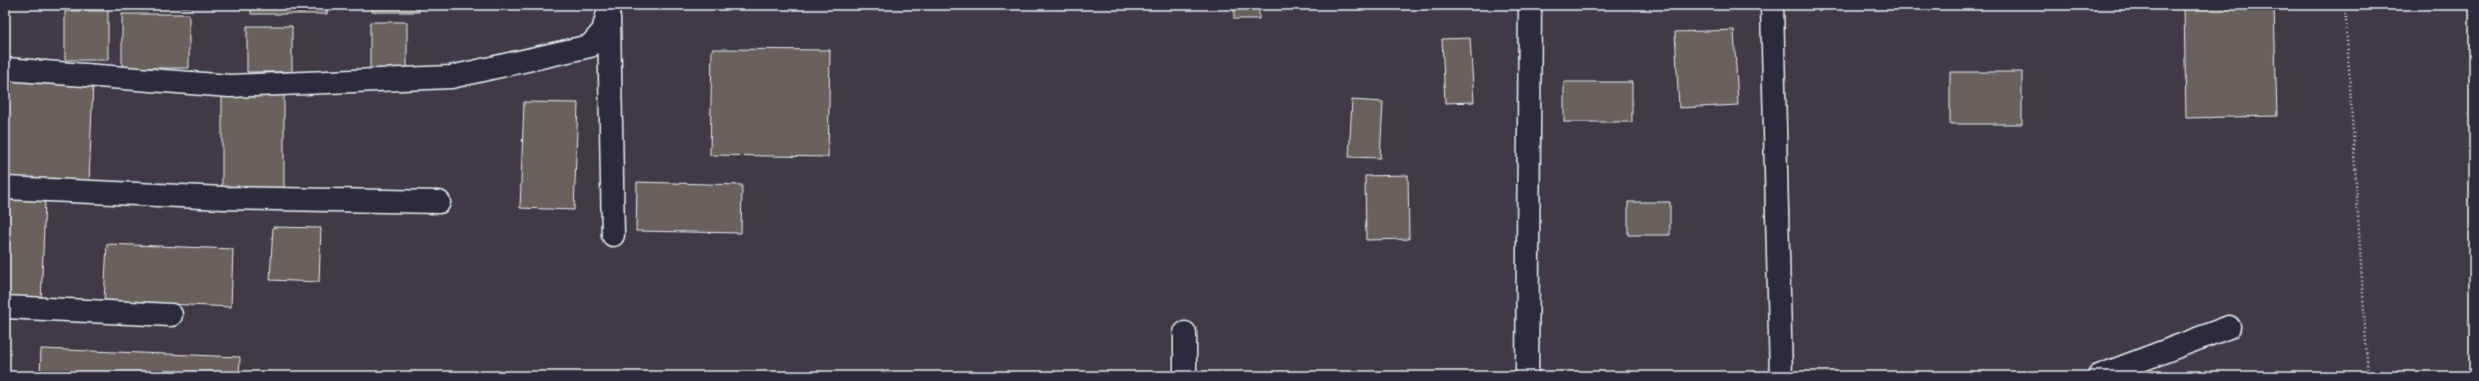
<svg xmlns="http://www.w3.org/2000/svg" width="2479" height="381" viewBox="0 0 2479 381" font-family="'Indie Flower',sans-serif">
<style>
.building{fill:#6b605b;stroke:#e8f1f8}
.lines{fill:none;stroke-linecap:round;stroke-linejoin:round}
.street-casing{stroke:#e8f1f8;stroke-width:25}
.path{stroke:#e8f1f8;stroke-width:2.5;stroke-dasharray:1 3;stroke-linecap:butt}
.street{stroke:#2f2a3d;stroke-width:22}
</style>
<rect width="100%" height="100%" fill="#413a46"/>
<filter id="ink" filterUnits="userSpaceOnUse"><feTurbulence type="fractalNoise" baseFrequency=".025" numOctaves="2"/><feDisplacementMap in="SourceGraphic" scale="8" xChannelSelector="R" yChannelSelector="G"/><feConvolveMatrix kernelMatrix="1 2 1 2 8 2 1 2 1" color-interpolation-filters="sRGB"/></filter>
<g filter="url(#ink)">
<path class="building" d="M 125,5 L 211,5 L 211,7 L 125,7 Z
M 251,5 L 327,5 L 327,14 L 251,14 Z
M 372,5 L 419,5 L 419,12 L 372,12 Z
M 1234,5 L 1259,5 L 1259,19 L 1234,19 Z
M 2274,5 L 2277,116 L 2186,118 L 2184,6 Z
M 65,11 L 108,11 L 108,60 L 65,60 Z
M 122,14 L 189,14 L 189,68 L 122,68 Z
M 370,22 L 407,22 L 407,72 L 370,72 Z
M 247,26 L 292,26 L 292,72 L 247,72 Z
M 1734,30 L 1738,105 L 1679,108 L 1675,32 Z
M 1470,38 L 1474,102 L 1445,103 L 1442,39 Z
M 712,49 L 830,50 L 828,157 L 710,155 Z
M 1950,72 L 2022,72 L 2022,124 L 1950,124 Z
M 5,79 L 93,82 L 89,183 L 5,180 Z
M 1564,82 L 1632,82 L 1632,122 L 1564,122 Z
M 222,88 L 284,88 L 284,196 L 222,196 Z
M 1352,100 L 1383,102 L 1380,158 L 1349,157 Z
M 524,102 L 578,103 L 574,210 L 520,208 Z
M 1408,175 L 1409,239 L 1366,240 L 1365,176 Z
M 637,182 L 742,185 L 741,233 L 636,231 Z
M 5,200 L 45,201 L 41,303 L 5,302 Z
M 1628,202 L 1670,202 L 1670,235 L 1628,235 Z
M 273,227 L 321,228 L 319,282 L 270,280 Z
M 107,244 L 233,249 L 231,307 L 104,301 Z
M 41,349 L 240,357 L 239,376 L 40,376 Z"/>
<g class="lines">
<g class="street-casing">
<path id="street" d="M 1772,5 L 1781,376
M 609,18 L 613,235
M 5,69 L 230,86 L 451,77 L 590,46 L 603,31 L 610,5
M 5,188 L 224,198 L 439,202
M 5,307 L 171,315
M 1185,376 L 1185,333
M 1527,376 L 1530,5
M 2099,376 L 2229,327"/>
</g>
<path class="path" d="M 2345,5 L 2368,376"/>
<use href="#street" class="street"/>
</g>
</g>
<rect width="2479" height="381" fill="none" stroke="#2f2a3d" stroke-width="20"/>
<rect x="10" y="10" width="2459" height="361" fill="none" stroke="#e8f1f8" stroke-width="1.5" filter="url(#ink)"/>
</svg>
